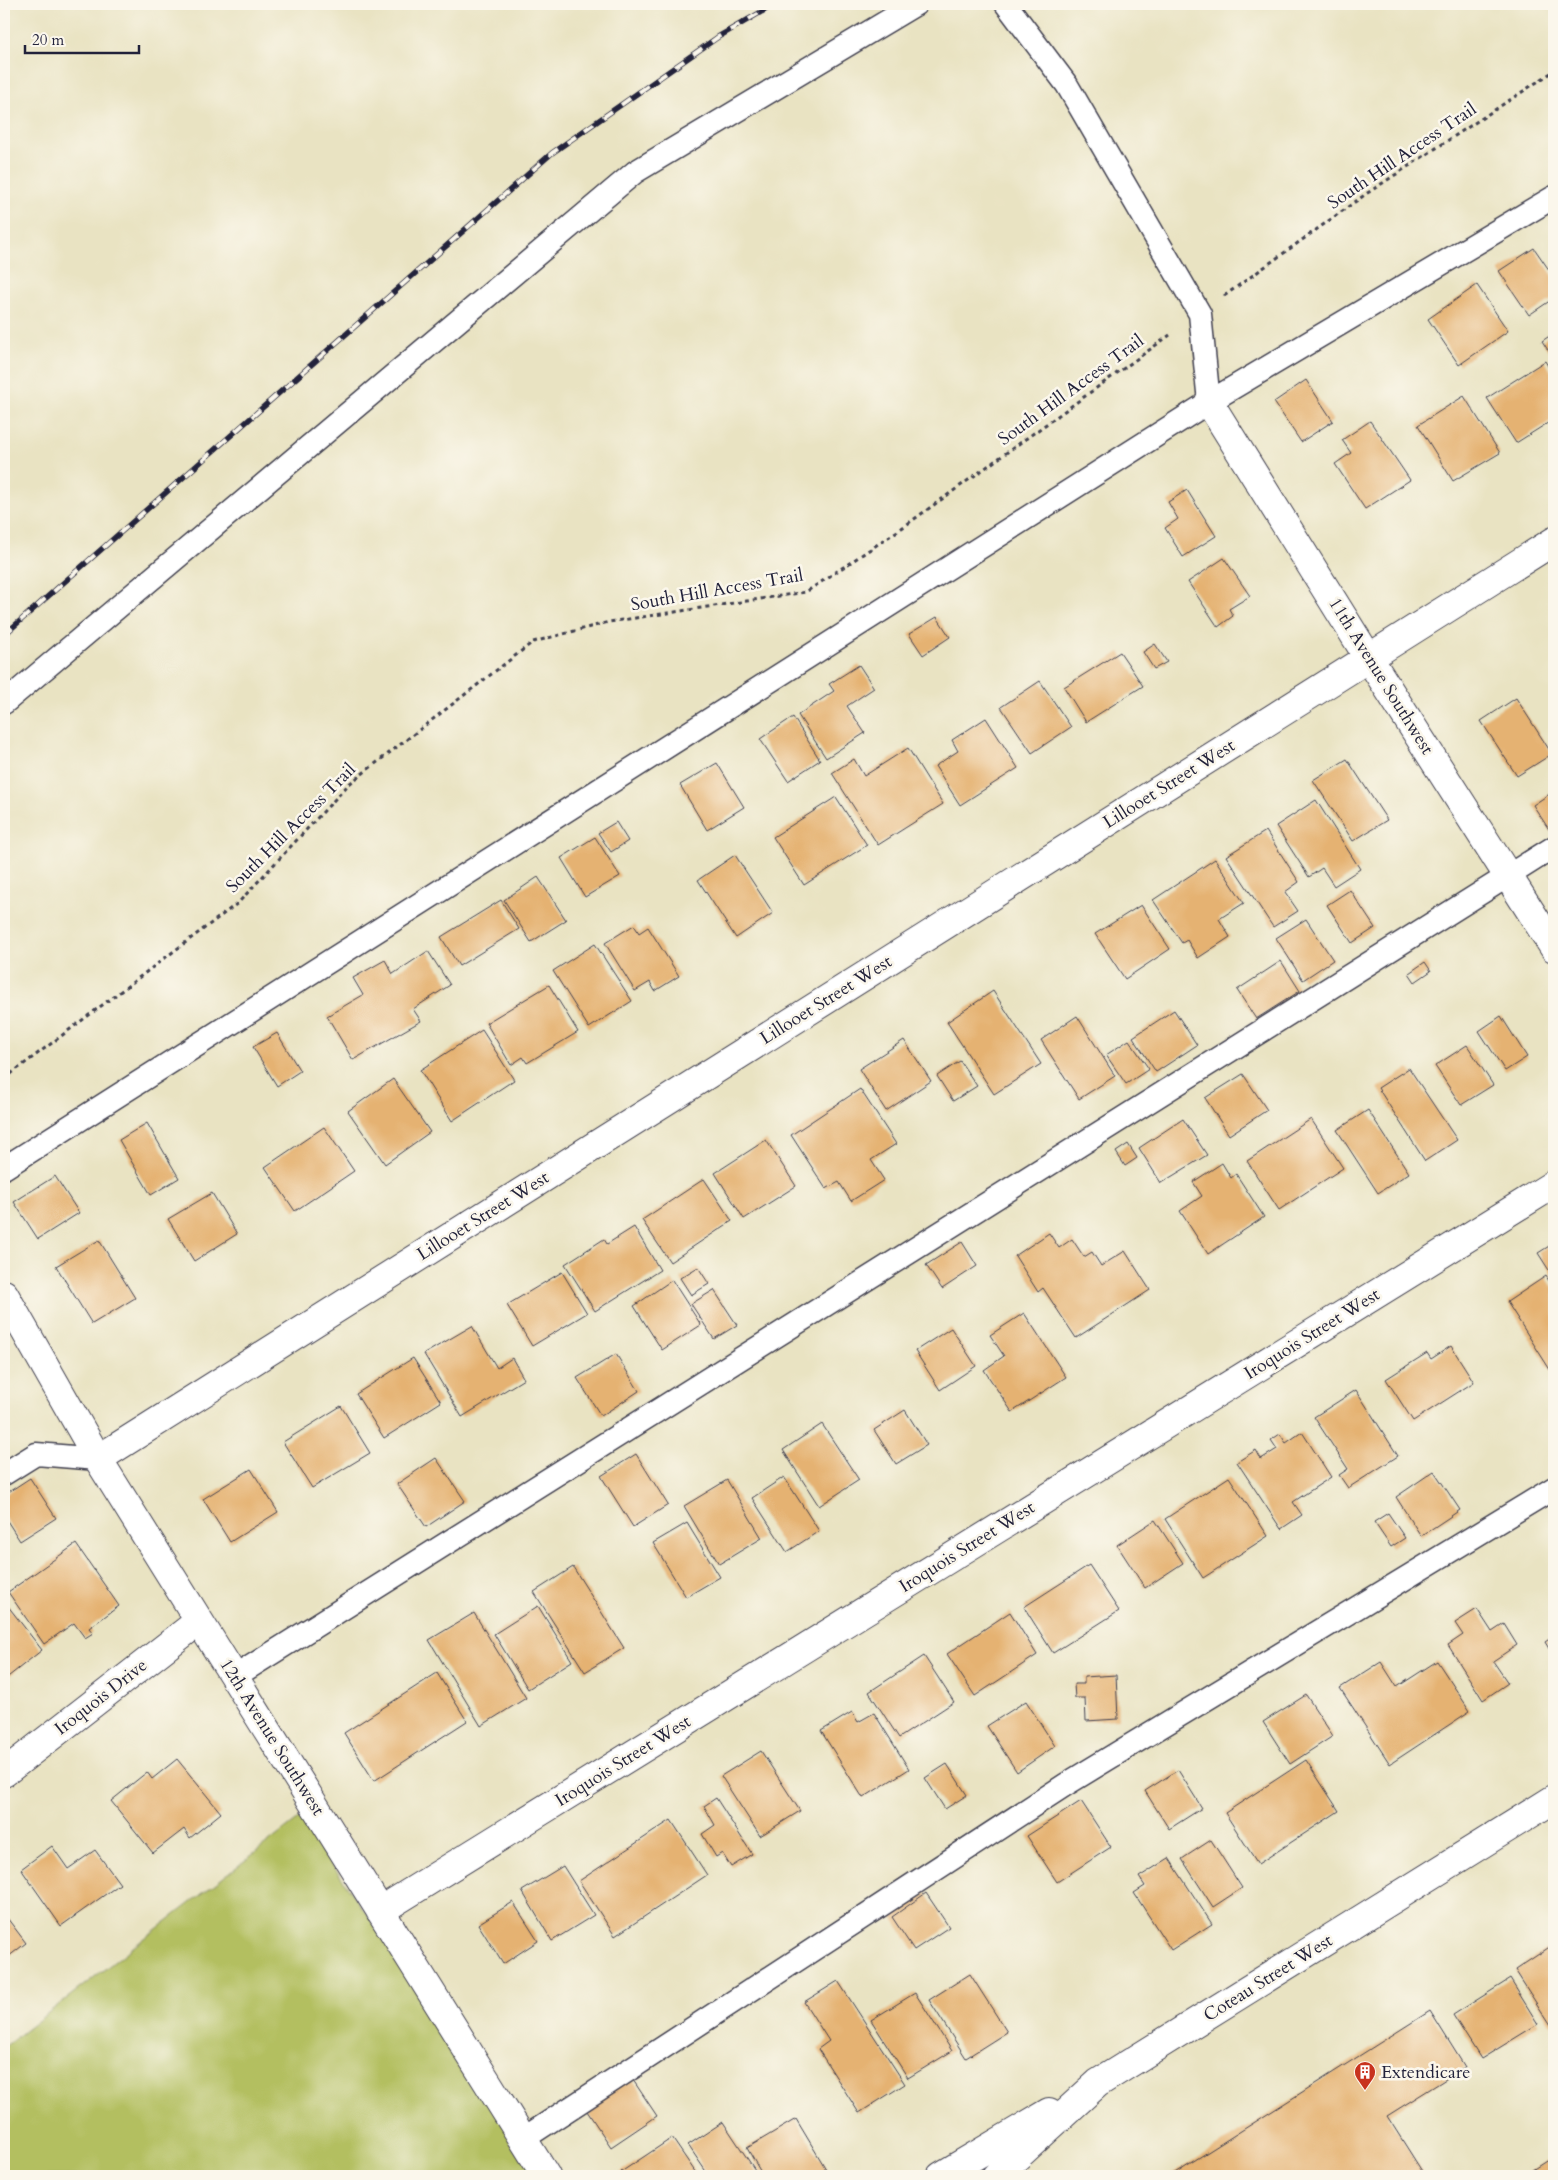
<svg xmlns="http://www.w3.org/2000/svg" width="1558" height="2180" viewBox="0 0 1558 2180" font-family="Cardo,serif">
<style>
.green{fill:#b3bf60;stroke:#6a704e}
.building{fill:#e5b272}
.lines{fill:none;stroke-linecap:round;stroke-linejoin:round}
.service-casing{stroke:#403f4f;stroke-width:25}
.minor-casing{stroke:#403f4f;stroke-width:30}
.tertiary-casing{stroke:#403f4f;stroke-width:30}
.path{stroke:#403f4f;stroke-width:3;stroke-dasharray:4 4;stroke-linecap:butt}
.service{stroke:#fff;stroke-width:22}
.minor{stroke:#fff;stroke-width:28}
.tertiary{stroke:#fff;stroke-width:28}
.rail-casing{stroke:#22223b;stroke-width:5.5}
.rail{stroke:#fbf7ec;stroke-width:4;stroke-dasharray:11;stroke-linecap:butt}
.labels{text-anchor:middle;dominant-baseline:central;stroke-width:5;stroke-linejoin:round;paint-order:stroke}
.street-label{font-size:18px;fill:#22223b;stroke:#fbf7ec}
.poi-label{font-size:18px;fill:#22223b;stroke:#fbf7ec;text-anchor:start}
</style>
<rect width="100%" height="100%" fill="#fbf7ec"/>
<filter id="ink" filterUnits="userSpaceOnUse"><feTurbulence type="fractalNoise" baseFrequency=".02" numOctaves="2"/><feDisplacementMap in="SourceGraphic" scale="10" xChannelSelector="R" yChannelSelector="G"/><feConvolveMatrix kernelMatrix="1 2 1 2 8 2 1 2 1" color-interpolation-filters="sRGB"/></filter>
<filter id="wash" filterUnits="userSpaceOnUse"><feTurbulence type="fractalNoise" baseFrequency=".0096" numOctaves="4" result="noise"/><feDisplacementMap in="SourceGraphic" scale="20" xChannelSelector="R" yChannelSelector="G"/><feGaussianBlur stdDeviation="1.12" result="paint"/><feColorMatrix in="noise" values="0 0 0 0 0 0 0 0 0 0 0 0 0 0 0 0 0 1.4 0 .05"/><feComposite in="paint" operator="in"/></filter>
<g filter="url(#wash)">
<rect width="100%" height="100%" fill="#e9e3c2"/>
<path class="green" d="M 300,1818 L 523,2139 L 543,2176 L 4,2176 L 4,2047 Z"/>
<g id="blocks">
<path class="building" d="M 1534,248 L 1554,277 L 1554,298 L 1529,315 L 1499,271 Z
M 1477,285 L 1508,331 L 1459,365 L 1428,319 Z
M 1554,333 L 1554,359 L 1542,341 Z
M 1545,361 L 1554,376 L 1554,419 L 1516,443 L 1487,398 Z
M 1306,380 L 1333,421 L 1301,442 L 1274,402 Z
M 1464,396 L 1500,453 L 1453,481 L 1418,425 Z
M 1370,421 L 1410,480 L 1365,509 L 1335,464 L 1351,453 L 1342,440 Z
M 1187,490 L 1216,536 L 1183,557 L 1165,528 L 1178,519 L 1168,502 Z
M 1224,558 L 1250,596 L 1229,609 L 1233,616 L 1218,627 L 1188,582 Z
M 937,617 L 950,637 L 923,655 L 909,634 Z
M 1155,644 L 1167,662 L 1154,669 L 1143,652 Z
M 1120,652 L 1143,686 L 1086,722 L 1064,687 Z
M 859,665 L 874,688 L 847,706 L 865,733 L 826,758 L 798,715 L 834,691 L 829,684 Z
M 1040,681 L 1071,727 L 1032,753 L 1001,707 Z
M 1516,698 L 1552,754 L 1517,776 L 1481,721 Z
M 793,717 L 820,760 L 788,781 L 760,739 Z
M 986,718 L 1018,768 L 960,805 L 935,766 L 958,751 L 952,740 Z
M 908,748 L 943,804 L 878,845 L 832,773 L 854,759 L 864,776 Z
M 1347,759 L 1387,820 L 1353,841 L 1313,780 Z
M 717,763 L 744,807 L 707,830 L 680,785 Z
M 1551,793 L 1554,798 L 1554,829 L 1550,831 L 1533,805 Z
M 836,797 L 867,845 L 804,885 L 773,837 Z
M 1316,800 L 1360,869 L 1334,886 L 1322,868 L 1309,877 L 1276,826 Z
M 616,822 L 628,841 L 611,852 L 598,833 Z
M 1266,831 L 1299,882 L 1285,892 L 1298,911 L 1273,927 L 1226,856 Z
M 595,837 L 620,876 L 585,897 L 561,858 Z
M 735,855 L 773,913 L 736,938 L 698,880 Z
M 1215,859 L 1244,903 L 1219,919 L 1230,937 L 1198,958 L 1187,940 L 1182,943 L 1153,900 Z
M 538,877 L 566,920 L 531,942 L 504,900 Z
M 1350,890 L 1375,928 L 1352,943 L 1327,905 Z
M 501,900 L 519,929 L 459,966 L 441,937 Z
M 1141,905 L 1170,949 L 1125,979 L 1095,934 Z
M 1306,919 L 1333,960 L 1303,980 L 1276,938 Z
M 634,925 L 639,933 L 648,927 L 679,976 L 655,991 L 650,982 L 635,991 L 605,943 Z
M 595,944 L 632,1001 L 589,1028 L 553,971 Z
M 428,951 L 450,985 L 413,1009 L 421,1021 L 353,1060 L 327,1016 L 363,995 L 353,978 L 385,960 L 393,974 Z
M 1281,961 L 1300,991 L 1256,1019 L 1237,990 Z
M 1425,962 L 1431,971 L 1415,982 L 1409,973 Z
M 549,985 L 578,1032 L 527,1063 L 523,1057 L 511,1065 L 486,1023 Z
M 993,991 L 1041,1064 L 994,1094 L 947,1022 Z
M 1174,1010 L 1197,1045 L 1156,1072 L 1133,1037 Z
M 1077,1016 L 1115,1076 L 1079,1099 L 1041,1040 Z
M 1501,1016 L 1527,1057 L 1505,1071 L 1479,1031 Z
M 482,1030 L 514,1080 L 452,1121 L 420,1070 Z
M 277,1033 L 300,1071 L 277,1086 L 253,1047 Z
M 904,1040 L 931,1081 L 886,1111 L 859,1069 Z
M 1129,1040 L 1149,1069 L 1126,1084 L 1106,1055 Z
M 1467,1045 L 1493,1085 L 1461,1105 L 1435,1066 Z
M 960,1061 L 977,1086 L 953,1101 L 937,1076 Z
M 1409,1068 L 1457,1140 L 1425,1161 L 1378,1088 Z
M 1243,1074 L 1267,1110 L 1229,1135 L 1205,1098 Z
M 393,1079 L 430,1132 L 385,1164 L 348,1111 Z
M 860,1089 L 896,1144 L 871,1160 L 884,1180 L 851,1201 L 839,1182 L 826,1189 L 791,1135 Z
M 1368,1110 L 1409,1173 L 1378,1193 L 1337,1130 Z
M 1183,1119 L 1207,1155 L 1161,1183 L 1139,1148 Z
M 1311,1119 L 1343,1168 L 1279,1210 L 1247,1161 Z
M 147,1123 L 179,1178 L 151,1195 L 119,1140 Z
M 324,1127 L 354,1171 L 295,1211 L 265,1167 Z
M 766,1140 L 796,1186 L 744,1219 L 715,1173 Z
M 1128,1144 L 1137,1158 L 1125,1166 L 1116,1152 Z
M 1222,1163 L 1231,1178 L 1236,1174 L 1264,1217 L 1208,1254 L 1180,1211 L 1202,1196 L 1193,1182 Z
M 55,1176 L 79,1213 L 38,1239 L 14,1202 Z
M 704,1179 L 732,1221 L 670,1262 L 642,1220 Z
M 212,1193 L 237,1234 L 194,1261 L 168,1219 Z
M 634,1227 L 660,1270 L 595,1311 L 565,1264 L 604,1239 L 607,1244 Z
M 1049,1233 L 1059,1248 L 1072,1239 L 1084,1257 L 1092,1252 L 1101,1266 L 1125,1251 L 1150,1290 L 1076,1338 L 1043,1288 L 1038,1292 L 1015,1256 Z
M 99,1240 L 135,1298 L 92,1324 L 56,1266 Z
M 962,1242 L 977,1266 L 942,1289 L 926,1265 Z
M 1554,1243 L 1554,1278 L 1538,1253 Z
M 698,1267 L 709,1284 L 691,1295 L 680,1278 Z
M 562,1272 L 587,1313 L 532,1346 L 507,1305 Z
M 1546,1276 L 1554,1289 L 1554,1376 L 1507,1302 Z
M 672,1280 L 701,1325 L 662,1350 L 634,1306 Z
M 714,1290 L 737,1325 L 714,1339 L 691,1304 Z
M 1024,1313 L 1066,1377 L 1012,1412 L 984,1370 L 1004,1356 L 990,1335 Z
M 472,1326 L 497,1368 L 512,1358 L 524,1379 L 462,1417 L 424,1354 Z
M 951,1328 L 976,1366 L 940,1390 L 915,1351 Z
M 1451,1346 L 1474,1382 L 1413,1421 L 1386,1379 L 1427,1353 L 1431,1359 Z
M 616,1354 L 639,1391 L 601,1416 L 577,1378 Z
M 413,1358 L 441,1402 L 384,1438 L 356,1394 Z
M 1356,1390 L 1398,1456 L 1348,1488 L 1339,1475 L 1348,1469 L 1314,1417 Z
M 341,1406 L 370,1453 L 312,1488 L 283,1442 Z
M 905,1410 L 927,1445 L 896,1464 L 874,1430 Z
M 822,1424 L 859,1480 L 819,1506 L 783,1450 Z
M 1302,1432 L 1331,1477 L 1293,1502 L 1302,1515 L 1281,1529 L 1237,1462 L 1256,1450 L 1261,1459 L 1277,1449 L 1271,1440 L 1280,1434 L 1286,1443 Z
M 636,1454 L 668,1505 L 633,1527 L 601,1476 Z
M 436,1458 L 465,1501 L 426,1527 L 397,1484 Z
M 251,1469 L 278,1512 L 230,1542 L 203,1499 Z
M 1434,1471 L 1460,1510 L 1421,1536 L 1396,1497 Z
M 784,1477 L 819,1531 L 787,1552 L 752,1498 Z
M 1229,1477 L 1268,1536 L 1203,1578 L 1165,1519 Z
M 30,1478 L 56,1518 L 20,1541 L 4,1516 L 4,1495 Z
M 727,1480 L 762,1538 L 719,1564 L 684,1506 Z
M 1388,1513 L 1405,1538 L 1391,1547 L 1374,1522 Z
M 1155,1520 L 1183,1563 L 1145,1588 L 1117,1545 Z
M 687,1523 L 720,1577 L 686,1597 L 653,1543 Z
M 76,1544 L 119,1606 L 89,1628 L 93,1633 L 85,1638 L 74,1623 L 44,1644 L 8,1592 Z
M 1089,1565 L 1119,1611 L 1053,1653 L 1024,1607 Z
M 573,1567 L 624,1648 L 585,1672 L 534,1592 Z
M 4,1601 L 42,1650 L 4,1680 Z
M 538,1606 L 572,1661 L 528,1689 L 494,1634 Z
M 1477,1609 L 1492,1632 L 1504,1624 L 1517,1645 L 1493,1661 L 1508,1683 L 1483,1700 L 1448,1645 L 1463,1635 L 1455,1623 Z
M 1010,1612 L 1037,1655 L 975,1696 L 947,1654 Z
M 474,1613 L 526,1698 L 481,1726 L 429,1640 Z
M 1554,1636 L 1554,1657 L 1545,1642 Z
M 924,1656 L 954,1702 L 899,1738 L 869,1692 Z
M 1437,1661 L 1470,1711 L 1390,1764 L 1340,1688 L 1381,1662 L 1397,1687 Z
M 437,1673 L 467,1721 L 374,1781 L 344,1733 Z
M 1116,1675 L 1118,1719 L 1086,1721 L 1085,1698 L 1075,1698 L 1074,1684 L 1084,1684 L 1084,1677 Z
M 1306,1695 L 1333,1736 L 1290,1764 L 1263,1722 Z
M 1026,1701 L 1055,1746 L 1017,1772 L 987,1726 Z
M 852,1712 L 858,1722 L 874,1713 L 909,1769 L 863,1798 L 821,1731 Z
M 761,1751 L 800,1811 L 760,1836 L 721,1776 Z
M 177,1759 L 221,1813 L 190,1838 L 184,1829 L 153,1853 L 111,1801 L 147,1772 L 152,1779 Z
M 1306,1760 L 1339,1811 L 1258,1864 L 1225,1813 Z
M 947,1764 L 967,1795 L 945,1809 L 925,1778 Z
M 1178,1770 L 1202,1808 L 1169,1829 L 1145,1791 Z
M 716,1798 L 752,1854 L 731,1867 L 722,1853 L 716,1857 L 702,1834 L 715,1825 L 704,1806 Z
M 1081,1801 L 1111,1847 L 1057,1882 L 1027,1836 Z
M 671,1820 L 707,1875 L 615,1936 L 579,1881 Z
M 1211,1840 L 1242,1888 L 1213,1907 L 1182,1859 Z
M 52,1846 L 68,1869 L 95,1850 L 120,1884 L 61,1926 L 21,1869 Z
M 1169,1858 L 1212,1924 L 1171,1950 L 1134,1893 L 1145,1886 L 1139,1877 Z
M 563,1866 L 594,1915 L 552,1941 L 522,1891 Z
M 926,1893 L 949,1927 L 914,1950 L 892,1917 Z
M 513,1902 L 538,1941 L 503,1964 L 478,1924 Z
M 4,1914 L 26,1943 L 4,1960 Z
M 1554,1944 L 1554,2024 L 1551,2026 L 1515,1970 Z
M 970,1974 L 1007,2032 L 966,2058 L 929,2000 Z
M 1510,1979 L 1538,2024 L 1481,2059 L 1453,2015 Z
M 838,1981 L 905,2084 L 859,2113 L 818,2049 L 829,2041 L 804,2002 Z
M 915,1993 L 952,2051 L 908,2078 L 871,2020 Z
M 1430,2011 L 1465,2067 L 1387,2116 L 1425,2176 L 1170,2176 Z
M 629,2074 L 657,2116 L 611,2147 L 583,2105 Z
M 796,2119 L 826,2169 L 813,2176 L 763,2176 L 747,2148 Z
M 723,2122 L 759,2176 L 709,2176 L 688,2145 Z
M 672,2138 L 698,2176 L 624,2176 L 621,2172 Z
M 1554,2156 L 1554,2176 L 1532,2176 L 1529,2172 Z"/>
</g>
</g>
<g filter="url(#ink)">
<use href="#blocks" fill-opacity="0" stroke="#403f4f" stroke-width="1"/>
<g class="lines">
<g class="service-casing">
<path id="service" d="M 1006,4 L 1067,85 L 1200,314 L 1209,402
M 4,703 L 635,172 L 916,4
M 4,1168 L 1209,402 L 1554,197
M 4,1474 L 36,1454 L 98,1459
M 234,1677 L 1554,847
M 523,2139 L 1065,1785 L 1554,1488"/>
</g>
<g class="minor-casing">
<path id="minor" d="M 1209,402 L 1368,657 L 1554,948
M 4,1294 L 98,1459 L 546,2176
M 98,1459 L 1554,541
M 4,1773 L 199,1621
M 380,1911 L 1554,1184"/>
</g>
<g class="tertiary-casing">
<path id="tertiary" d="M 941,2176 L 1049,2112
M 996,2176 L 1098,2083 L 1554,1799"/>
</g>
<path class="path" d="M 1224,296 L 1366,194 L 1554,71
M 4,1079 L 238,903 L 349,784 L 533,642 L 609,622 L 806,592 L 899,530 L 1170,335"/>
<use href="#service" class="service"/>
<use href="#minor" class="minor"/>
<use href="#tertiary" class="tertiary"/>
<g class="rail-casing">
<path id="rail" d="M 4,635 L 552,153 L 718,37 L 775,4"/>
</g>
<use href="#rail" class="rail"/>
</g>
</g>
<defs>
<g id="building-pin" transform="scale(1.125)"><path d="M0 17L-7.5 6A9.5 9.5 0 1 1 7.5 6Z" fill="#c8321e" stroke="#fbf7ec"/><path d="M-4-6H4V6H1V3H-1V6H-4ZM-2.5-4.3h1.7v1.8h-1.7ZM.8-4.3h1.7v1.8H.8ZM-2.5-1h1.7V.8h-1.7ZM.8-1h1.7V.8H.8Z" fill="#fff"/></g>
</defs>
<g fill-rule="evenodd">
<use href="#building-pin" x="1365" y="2072"/>
</g>
<g class="labels">
<g class="street-label">
<text transform="translate(1402 156) rotate(-34)">South Hill Access Trail</text>
<text transform="translate(1071 390) rotate(-36)">South Hill Access Trail</text>
<text transform="translate(717 590) rotate(-10)">South Hill Access Trail</text>
<text transform="translate(1381 676) rotate(58)">11th Avenue Southwest</text>
<text transform="translate(1169 784) rotate(-32)">Lillooet Street West</text>
<text transform="translate(291 828) rotate(-45)">South Hill Access Trail</text>
<text transform="translate(826 1000) rotate(-32)">Lillooet Street West</text>
<text transform="translate(483 1216) rotate(-32)">Lillooet Street West</text>
<text transform="translate(1312 1334) rotate(-32)">Iroquois Street West</text>
<text transform="translate(967 1547) rotate(-32)">Iroquois Street West</text>
<text transform="translate(101 1697) rotate(-38)">Iroquois Drive</text>
<text transform="translate(272 1737) rotate(58)">12th Avenue Southwest</text>
<text transform="translate(623 1761) rotate(-32)">Iroquois Street West</text>
<text transform="translate(1268 1978) rotate(-32)">Coteau Street West</text>
</g>
<g class="poi-label">
<text x="1381" y="2072">Extendicare</text>
</g>
</g>
<rect width="1558" height="2180" fill="none" stroke="#fbf7ec" stroke-width="20"/>
<path d="M25 45v8h114v-8" fill="none" stroke="#22223b" stroke-width="2.5"/>
<text x="32" y="45" font-size="15" fill="#22223b" stroke="#fbf7ec" stroke-width="4" paint-order="stroke">20 m</text>
</svg>
